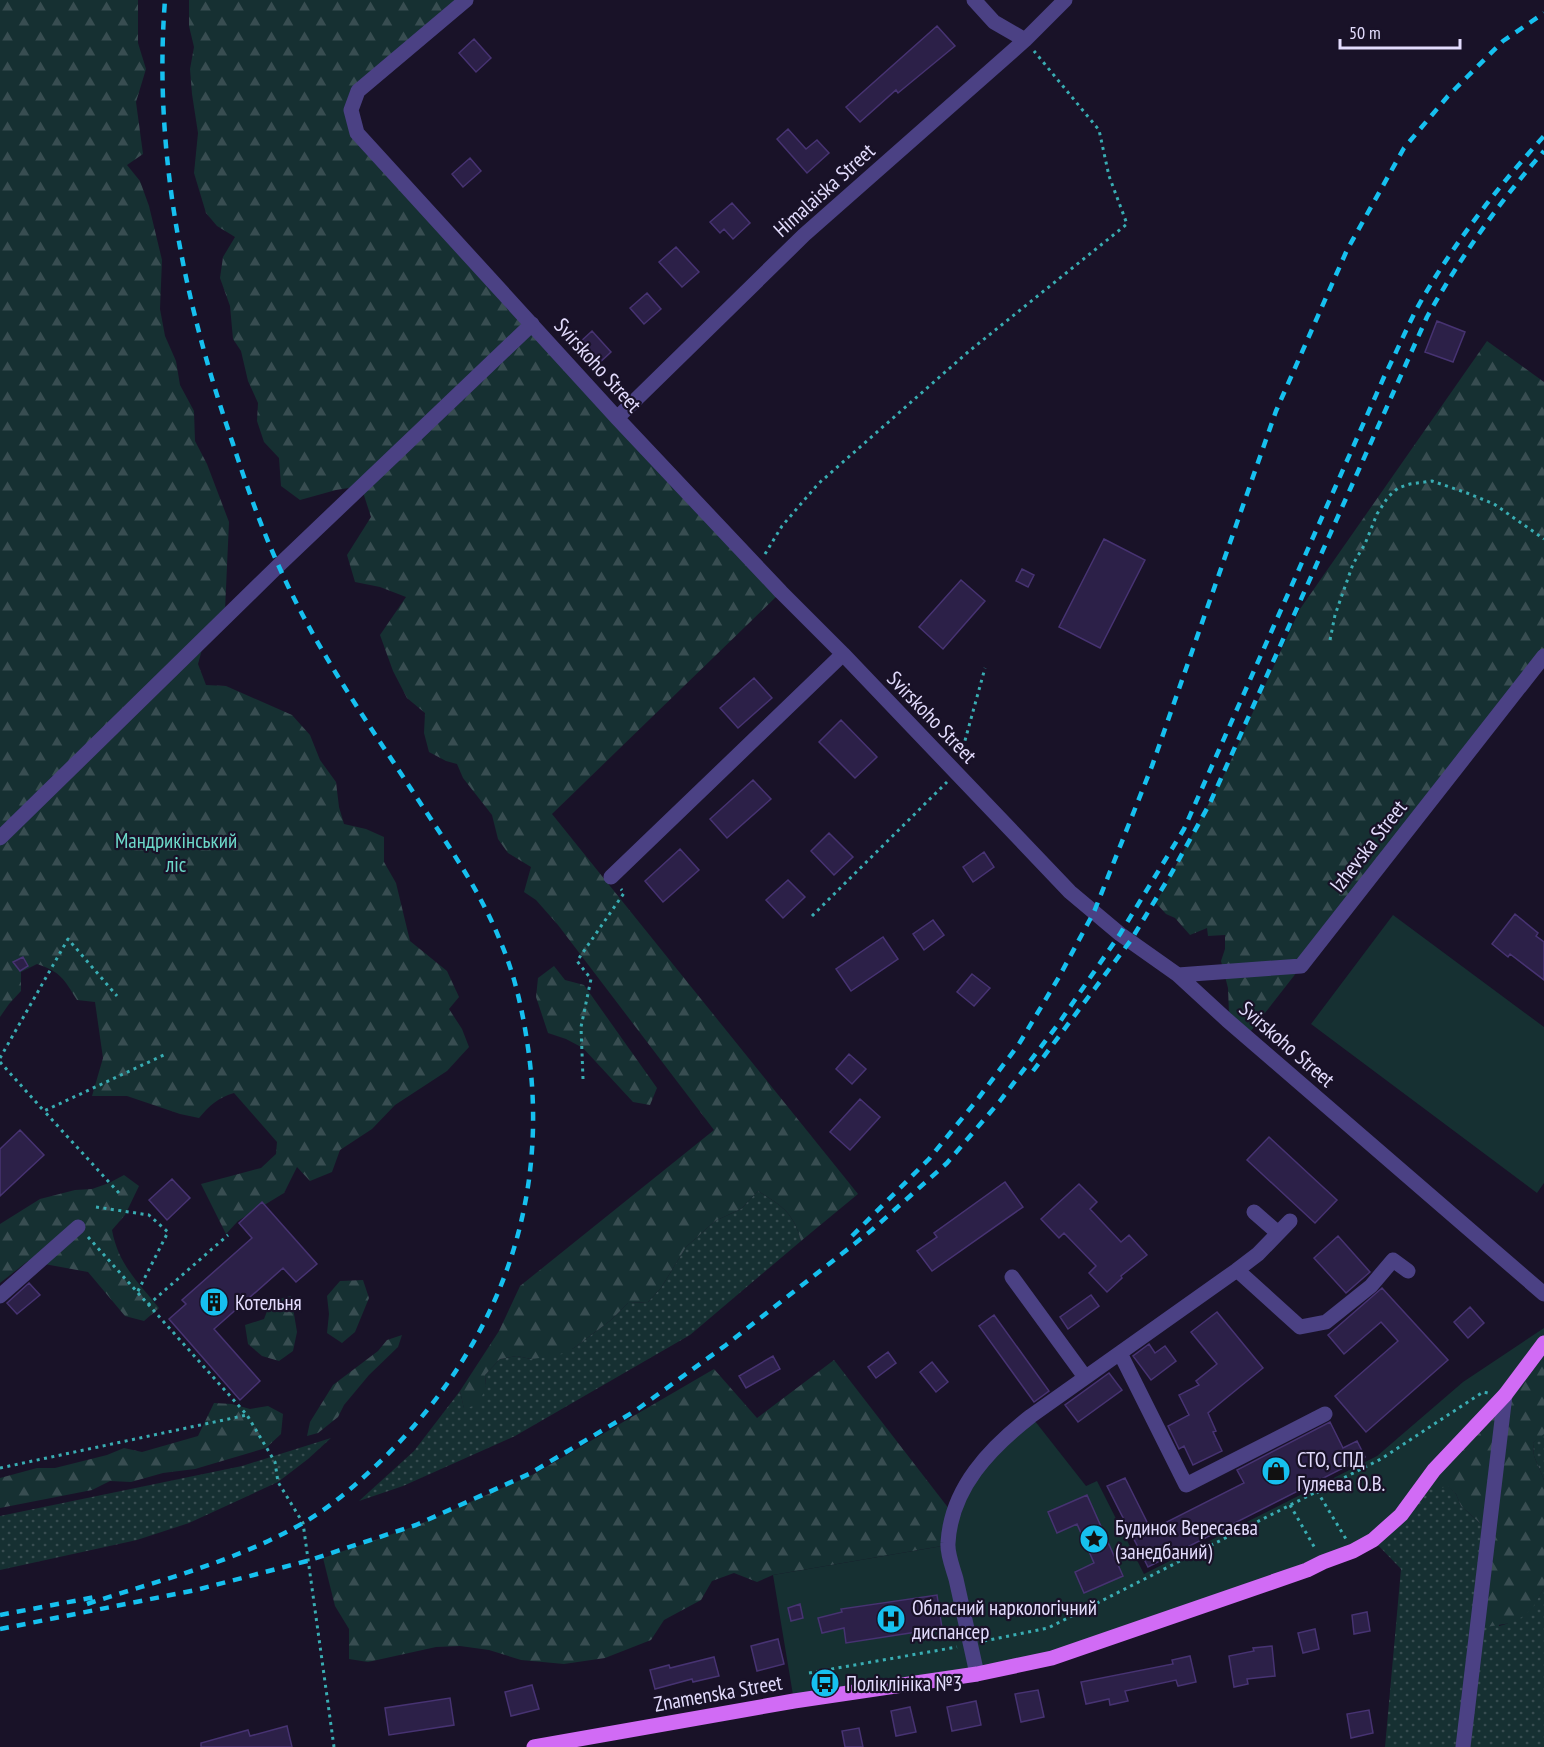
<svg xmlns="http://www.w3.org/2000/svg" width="1544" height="1747" viewBox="0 0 1544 1747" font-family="'PT Sans Narrow',sans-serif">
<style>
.grass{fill:url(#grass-dots)}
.forest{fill:url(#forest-firs)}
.park{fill:#163032}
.building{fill:#2c2048;stroke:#473372;stroke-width:1.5}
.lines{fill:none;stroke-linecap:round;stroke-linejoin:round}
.path{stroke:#39adb3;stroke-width:3;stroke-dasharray:3 4.5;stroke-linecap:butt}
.minor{stroke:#4b4184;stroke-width:15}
.major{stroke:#d16bf5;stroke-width:15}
.rail{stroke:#16c0ef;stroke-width:4.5;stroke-dasharray:9 8;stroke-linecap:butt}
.labels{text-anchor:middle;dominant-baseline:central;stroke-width:4.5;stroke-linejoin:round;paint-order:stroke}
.street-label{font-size:21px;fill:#e3dcfd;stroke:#191228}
.park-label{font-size:21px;fill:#6cd9ca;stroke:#191228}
.poi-label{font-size:21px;fill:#e3dcfd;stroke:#191228;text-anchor:start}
</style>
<defs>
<pattern id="grass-dots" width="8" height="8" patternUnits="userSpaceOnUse" patternTransform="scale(1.5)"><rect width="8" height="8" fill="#163032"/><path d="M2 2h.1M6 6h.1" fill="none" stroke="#384d51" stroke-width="1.8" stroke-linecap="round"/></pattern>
<pattern id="forest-firs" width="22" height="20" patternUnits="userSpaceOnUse" patternTransform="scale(1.5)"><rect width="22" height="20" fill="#163032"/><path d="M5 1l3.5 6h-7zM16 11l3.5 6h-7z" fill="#384d51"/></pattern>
</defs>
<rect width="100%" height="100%" fill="#191228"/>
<path class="grass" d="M 758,1191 C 782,1206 794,1213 801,1241 L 690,1335 L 515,1436 L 403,1486 L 359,1501 L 414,1451 L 460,1391 L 464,1408 L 486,1386 L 485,1375 L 500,1359 L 517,1356 L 531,1359 L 574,1348 L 611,1320 L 628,1303 L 648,1302 L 661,1288 L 686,1247 L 715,1221 L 741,1209 Z
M 1542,1434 L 1544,1434 L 1544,1480 L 1534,1456 L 1533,1443 Z
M 331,1438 L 308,1459 L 278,1482 L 189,1523 L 137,1540 L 0,1570 L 0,1516 L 242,1466 Z
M 1434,1470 L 1456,1494 L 1461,1506 L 1480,1523 L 1487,1533 L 1499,1626 C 1520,1621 1534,1607 1544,1588 L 1544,1747 L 1385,1747 L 1401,1569 L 1373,1540 Z"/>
<path class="forest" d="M 0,0 L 138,0 L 138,43 L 146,69 L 136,102 L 143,154 L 127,165 L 140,181 L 149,206 L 162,260 L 160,309 L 165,336 L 176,361 L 180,385 L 194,411 L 195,441 L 207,464 L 229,522 L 225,610 L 206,635 L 198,664 L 206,685 L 226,686 L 292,715 L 310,735 L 320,760 L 336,782 L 339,807 L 344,824 L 366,829 L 384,837 L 384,862 L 396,883 L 410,941 L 447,971 L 459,997 L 449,1009 L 462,1029 L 469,1047 L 447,1071 L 395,1105 L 372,1129 L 340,1150 L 332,1172 L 310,1181 L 297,1167 L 284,1193 L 238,1221 L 226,1234 L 201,1184 L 261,1168 L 276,1154 L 277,1142 L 234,1093 C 219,1097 209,1106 199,1118 L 180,1114 L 127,1096 L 92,1096 L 103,1058 L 95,1002 L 77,1000 C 64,979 61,972 37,964 L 21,972 L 21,991 L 9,1004 L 0,1017 Z
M 189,0 L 466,0 L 358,91 L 357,133 L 781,592 L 552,814 L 858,1194 L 801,1241 C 794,1213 782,1206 758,1191 L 741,1209 L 715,1221 L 686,1247 L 661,1288 L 648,1302 L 628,1303 L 611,1320 L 574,1348 L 556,1356 L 531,1359 L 517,1356 L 500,1359 L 485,1375 L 486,1386 L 479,1404 L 464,1409 L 460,1391 L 499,1331 L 520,1286 L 714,1130 L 558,925 L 536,900 L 524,892 L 531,867 L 508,853 L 498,839 L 492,815 L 463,778 L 457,764 L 446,761 L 429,752 L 424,733 L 425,713 L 407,698 L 393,671 L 380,635 L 406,597 L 380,587 L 355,582 L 347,555 L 371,517 L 361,486 L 336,490 L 300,500 L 281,486 L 279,458 L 264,442 L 257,421 L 258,403 L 248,381 L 241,351 L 233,339 L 230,306 L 220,278 L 223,257 L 235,237 L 217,226 L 206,213 L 194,173 L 198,133 L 192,94 L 190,69 L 194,47 L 189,26 Z
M 1487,341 L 1544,382 L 1544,656 L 1247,1036 L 1229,1014 L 1228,988 L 1221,961 L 1225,949 L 1225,935 L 1208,936 L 1207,928 L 1190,935 L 1175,918 L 1166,914 L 1156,903 L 1227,769 L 1300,609 Z
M 554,966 L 565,980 L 584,985 L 657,1088 L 650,1105 L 633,1102 L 583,1048 L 566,1039 L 548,1033 L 536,997 L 538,978 Z
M 124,1175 L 139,1186 L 125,1215 L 112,1230 C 118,1264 138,1282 159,1308 L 144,1321 L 125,1316 L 88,1272 L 28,1261 L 0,1283 L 0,1224 L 40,1199 L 75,1190 L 92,1189 L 109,1183 Z
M 363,1280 L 369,1298 L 355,1332 L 342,1343 L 327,1333 L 329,1314 L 327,1296 L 340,1281 Z
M 291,1296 L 297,1332 L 293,1351 L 279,1361 L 262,1356 L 248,1344 L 245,1325 L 264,1319 L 271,1301 Z
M 402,1335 L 398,1347 L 369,1375 L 344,1405 L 338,1417 L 318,1433 L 307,1436 L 310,1422 L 333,1385 L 378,1351 L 387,1340 Z
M 1544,1343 L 1544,1434 L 1533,1443 L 1534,1456 L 1544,1480 L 1544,1588 L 1532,1609 L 1522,1617 L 1511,1623 L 1486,1627 L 1483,1597 L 1487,1533 L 1480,1523 L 1461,1506 L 1456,1494 L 1448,1486 L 1435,1490 L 1427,1481 Z
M 834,1360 L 953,1514 L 948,1545 L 773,1575 L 757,1582 L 734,1573 L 712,1581 L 701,1600 L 664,1620 L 651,1640 L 605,1658 L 564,1664 L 521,1660 L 489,1650 L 460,1646 L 436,1647 L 368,1662 L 349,1659 L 349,1629 L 335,1606 L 323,1558 L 418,1525 L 534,1474 L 714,1369 L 757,1418 Z
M 214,1403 L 232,1404 L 250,1409 L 268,1406 L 283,1414 L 281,1434 L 266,1448 L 195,1469 L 163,1473 L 131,1482 L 110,1481 L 92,1490 L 0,1508 L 0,1478 L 37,1468 L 55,1468 L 107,1455 L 124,1448 L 142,1452 L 198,1436 Z"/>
<path class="park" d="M 1393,915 L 1544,1027 L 1544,1183 L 1537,1193 L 1311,1024 Z
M 1544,1328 L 1544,1343 L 1373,1540 L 1052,1658 L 794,1701 L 773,1575 L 948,1545 L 959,1497 L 1031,1416 L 1086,1486 L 1097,1481 L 1144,1574 L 1377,1456 L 1463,1382 Z"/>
<path class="building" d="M 937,26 L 955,46 L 898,93 L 896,90 L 860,122 L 846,107 Z
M 474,39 L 491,58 L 476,72 L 459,53 Z
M 788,129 L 806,149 L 817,140 L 829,153 L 807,173 L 777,139 Z
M 470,158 L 481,171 L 463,187 L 452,174 Z
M 732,203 L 750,223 L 733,239 L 724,229 L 720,233 L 710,222 Z
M 676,247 L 699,272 L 682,287 L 659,262 Z
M 647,293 L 661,309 L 644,324 L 630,308 Z
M 1437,321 L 1465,332 L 1453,362 L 1425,352 Z
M 592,331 L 611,352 L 594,368 L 581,353 L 585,350 L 579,343 Z
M 1104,539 L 1145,560 L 1100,648 L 1059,627 Z
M 1022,569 L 1034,575 L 1028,587 L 1016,581 Z
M 961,580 L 985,601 L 943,649 L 919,627 Z
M 754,678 L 772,698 L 738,728 L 720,708 Z
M 841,720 L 877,757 L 855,778 L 819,742 Z
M 753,780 L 771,799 L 727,838 L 710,819 Z
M 829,833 L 853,857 L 834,875 L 811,851 Z
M 680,849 L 699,870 L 663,902 L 645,881 Z
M 984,852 L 994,867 L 973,882 L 963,867 Z
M 788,880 L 805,897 L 783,918 L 766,900 Z
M 1515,914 L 1538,933 L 1536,936 L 1544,942 L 1544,980 L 1510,954 L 1508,957 L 1492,944 Z
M 933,920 L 944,935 L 924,950 L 913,934 Z
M 883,937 L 898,959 L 851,991 L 836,969 Z
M 23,957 L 28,966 L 20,971 L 13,962 Z
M 972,974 L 990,988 L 974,1006 L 957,992 Z
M 849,1054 L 866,1069 L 852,1084 L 836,1069 Z
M 860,1099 L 880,1117 L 850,1150 L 830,1132 Z
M 20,1130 L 44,1155 L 0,1196 L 0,1149 Z
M 1269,1137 L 1337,1200 L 1315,1223 L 1247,1160 Z
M 172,1179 L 190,1198 L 167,1220 L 149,1200 Z
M 1005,1182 L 1023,1207 L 932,1271 L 917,1251 L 937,1237 L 934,1233 Z
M 1079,1184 L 1097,1202 L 1090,1209 L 1121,1242 L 1129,1235 L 1147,1255 L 1121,1276 L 1122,1278 L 1107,1292 L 1089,1273 L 1096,1266 L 1064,1233 L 1059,1238 L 1041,1219 Z
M 262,1202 L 317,1264 L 296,1282 L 283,1268 L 214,1329 L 260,1381 L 240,1400 L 169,1319 L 186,1304 L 182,1300 L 252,1238 L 239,1223 Z
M 1338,1236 L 1370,1272 L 1346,1293 L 1314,1258 Z
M 29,1283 L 40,1295 L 17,1314 L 7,1303 Z
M 1382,1288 L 1448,1360 L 1366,1432 L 1335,1396 L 1398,1341 L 1381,1322 L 1344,1354 L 1328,1335 Z
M 1091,1295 L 1099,1306 L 1068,1329 L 1060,1317 Z
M 1470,1307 L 1484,1323 L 1468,1338 L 1454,1322 Z
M 1217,1312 L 1263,1368 L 1208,1413 L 1216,1431 L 1213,1432 L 1222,1451 L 1193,1465 L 1184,1446 L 1179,1449 L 1168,1426 L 1189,1415 L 1179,1395 L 1199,1385 L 1196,1381 L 1217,1364 L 1191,1332 Z
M 994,1315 L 1049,1391 L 1034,1402 L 979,1326 Z
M 1149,1344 L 1155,1353 L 1165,1346 L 1176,1361 L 1151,1380 L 1133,1356 Z
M 888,1352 L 896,1363 L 876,1378 L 868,1367 Z
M 773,1356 L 780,1369 L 746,1388 L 739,1376 Z
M 932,1362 L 948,1382 L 936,1392 L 920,1372 Z
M 1109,1373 L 1122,1390 L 1078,1422 L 1065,1405 Z
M 1330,1422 L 1343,1448 L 1357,1441 L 1365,1457 L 1148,1567 L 1107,1486 L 1125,1478 L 1151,1530 L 1244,1483 L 1237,1470 Z
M 1087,1495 L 1123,1576 L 1084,1593 L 1075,1572 L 1094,1563 L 1077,1524 L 1057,1533 L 1048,1512 Z
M 937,1595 L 942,1628 L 846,1643 L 844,1628 L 822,1633 L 818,1618 L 842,1612 L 841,1609 Z
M 800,1604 L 803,1618 L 791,1621 L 788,1608 Z
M 1367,1612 L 1370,1631 L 1354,1634 L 1352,1615 Z
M 1315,1629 L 1319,1649 L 1303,1653 L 1298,1633 Z
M 778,1639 L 784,1664 L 757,1671 L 751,1646 Z
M 1272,1646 L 1275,1676 L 1247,1679 L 1248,1684 L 1234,1687 L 1229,1656 L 1254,1651 L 1253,1648 Z
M 1190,1656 L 1196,1682 L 1178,1686 L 1176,1680 L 1125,1691 L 1128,1701 L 1110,1705 L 1109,1699 L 1086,1704 L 1081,1682 L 1173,1664 L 1172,1660 Z
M 714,1657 L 719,1676 L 693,1682 L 692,1679 L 655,1689 L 650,1670 L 669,1665 L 670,1668 Z
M 532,1685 L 539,1709 L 511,1716 L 505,1692 Z
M 1038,1690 L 1044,1717 L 1021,1722 L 1015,1694 Z
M 450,1698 L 454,1725 L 389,1735 L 385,1708 Z
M 976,1701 L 981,1725 L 952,1731 L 947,1707 Z
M 910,1707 L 916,1732 L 896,1736 L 891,1711 Z
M 1369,1710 L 1373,1733 L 1351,1738 L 1347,1714 Z
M 287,1726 L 292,1747 L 201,1747 L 201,1743 L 248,1730 L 250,1736 Z
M 859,1728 L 863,1747 L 845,1747 L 842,1731 Z"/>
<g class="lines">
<path class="path" d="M 765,554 L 782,526 L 818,484 L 968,352 L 1127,224 L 1109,176 L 1099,130 L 1034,51
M 1330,640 L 1335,615 L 1353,564 L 1365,544 L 1377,514 L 1388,497 L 1398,488 L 1410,484 L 1432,481 L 1467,493 L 1494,504 L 1544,539
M 961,755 L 985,668
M 812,916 L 947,782
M 0,1058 L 68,939 L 117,996
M 0,1062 L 44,1111
M 583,1079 L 581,1027 L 591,979 L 577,961 L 624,893 L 621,889
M 119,1193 L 44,1111 L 166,1054
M 96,1207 L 149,1215 L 168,1232 L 137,1293
M 88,1237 L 247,1415 L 275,1462 L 278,1482 L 303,1523 L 334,1747
M 148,1305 L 228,1235
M 0,1468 L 247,1415
M 1317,1491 L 1346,1539
M 1290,1505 L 1316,1550
M 984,1641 L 1048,1628 L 1381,1459 L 1483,1392 L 1488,1393
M 809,1673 L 957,1647"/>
<path class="minor" d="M 466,0 L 358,91 L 351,110 L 357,133 L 617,418 L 781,592 L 843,654 L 1070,892 L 1120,934 L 1178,975 L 1227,1020 L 1544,1294
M 974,0 L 994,22 L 1025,40
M 617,418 L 804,235 L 1025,40 L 1065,0
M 0,838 L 278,566 L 532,324
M 611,877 L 843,654
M 1178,975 L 1301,966 L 1544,656
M 1254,1212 L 1278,1233
M 1237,1270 L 1258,1254 L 1290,1221
M 1012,1277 L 1085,1377
M 0,1296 L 78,1227
M 1120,1353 L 1186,1485 L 1325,1414
M 977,1674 C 970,1642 963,1611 956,1579 C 953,1568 947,1554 948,1543 C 951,1488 990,1448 1031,1416 L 1237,1270 L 1300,1327 L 1326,1322 L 1371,1286 L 1393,1260 L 1408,1271
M 1463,1747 L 1505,1395"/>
<path class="major" d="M 534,1747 L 794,1701 L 977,1674 L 1052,1658 L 1307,1570 L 1323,1562 L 1353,1551 L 1373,1540 L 1401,1515 L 1434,1470 L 1505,1395 L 1544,1343"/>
<path class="rail" d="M 1033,1071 L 1131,940 L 1171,874 L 1210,803 L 1427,317 C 1460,258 1499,202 1544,151
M 852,1236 L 929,1159 L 977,1100 L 1019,1044 L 1059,977 L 1094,912 L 1152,766 L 1276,411 L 1347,250 L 1404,148 L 1448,96 L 1503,41 L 1544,13
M 87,1604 C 160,1580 235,1562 303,1523 C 333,1506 360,1481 385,1457 C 495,1347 549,1210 529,1055 C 524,1017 516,978 501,943 C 481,892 449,847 419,801 C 370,726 318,653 281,571 C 262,530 247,487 233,444 C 184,302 153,151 165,0
M 0,1615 L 95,1597
M 0,1629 L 196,1590 L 307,1561 L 416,1525 L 529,1474 L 635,1411 L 726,1345 L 872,1230 L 947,1163 L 1000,1101 L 1059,1023 L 1120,934 L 1184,829 L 1384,377 C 1395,355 1405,332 1416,310 C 1450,248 1496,189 1544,136"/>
</g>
<defs>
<g id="building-disc" transform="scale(1.5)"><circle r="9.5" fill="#16c0ef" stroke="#191228"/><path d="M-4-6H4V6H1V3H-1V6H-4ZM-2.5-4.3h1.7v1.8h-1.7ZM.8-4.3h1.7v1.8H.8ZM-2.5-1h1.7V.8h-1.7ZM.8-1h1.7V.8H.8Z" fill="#111"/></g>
<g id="shop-disc" transform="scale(1.5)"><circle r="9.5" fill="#16c0ef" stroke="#191228"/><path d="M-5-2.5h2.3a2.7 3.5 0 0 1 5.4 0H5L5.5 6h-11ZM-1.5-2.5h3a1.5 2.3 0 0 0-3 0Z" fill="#111"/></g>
<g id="sight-disc" transform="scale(1.5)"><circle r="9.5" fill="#16c0ef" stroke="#191228"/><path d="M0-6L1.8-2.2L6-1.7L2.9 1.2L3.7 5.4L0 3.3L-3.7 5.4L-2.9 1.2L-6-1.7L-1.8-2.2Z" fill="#111"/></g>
<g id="hospital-disc" transform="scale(1.5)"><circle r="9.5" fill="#16c0ef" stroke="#191228"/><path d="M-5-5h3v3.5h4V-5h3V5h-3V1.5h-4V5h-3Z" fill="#111"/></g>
<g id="bus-disc" transform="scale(1.5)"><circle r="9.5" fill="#16c0ef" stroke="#191228"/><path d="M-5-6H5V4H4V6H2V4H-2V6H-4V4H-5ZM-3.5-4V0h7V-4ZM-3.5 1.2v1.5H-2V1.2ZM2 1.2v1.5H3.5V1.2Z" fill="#111"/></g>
</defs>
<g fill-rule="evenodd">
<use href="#building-disc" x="214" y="1302"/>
<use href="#shop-disc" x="1276" y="1471"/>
<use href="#sight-disc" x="1094" y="1539"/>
<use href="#hospital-disc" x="891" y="1619"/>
<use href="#bus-disc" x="825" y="1683"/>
</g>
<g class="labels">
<g class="street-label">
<text transform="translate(824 190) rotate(-42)">Himalaiska Street</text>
<text transform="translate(598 365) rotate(48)">Svirskoho Street</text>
<text transform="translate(932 717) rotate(46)">Svirskoho Street</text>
<text transform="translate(1368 846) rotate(-52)">Izhevska Street</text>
<text transform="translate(1287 1044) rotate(41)">Svirskoho Street</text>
<text transform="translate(718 1693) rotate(-10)">Znamenska Street</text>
</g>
<g class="park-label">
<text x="176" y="840">Мандрикінський<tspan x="176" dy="24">ліс</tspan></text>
</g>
<g class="poi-label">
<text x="235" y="1302">Котельня</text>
<text x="1297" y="1459">СТО, СПД<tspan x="1297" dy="24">Гуляева О.В.</tspan></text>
<text x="1115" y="1527">Будинок Вересаєва<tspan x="1115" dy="24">(занедбаний)</tspan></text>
<text x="912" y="1607">Обласний наркологічний<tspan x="912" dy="24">диспансер</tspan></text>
<text x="846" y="1683">Поліклініка №3</text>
</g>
</g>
<path d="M1340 39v9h120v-9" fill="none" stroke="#e3dcfd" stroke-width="3"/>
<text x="1349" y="39" font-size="18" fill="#e3dcfd" stroke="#191228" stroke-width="4.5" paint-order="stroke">50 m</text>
</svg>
